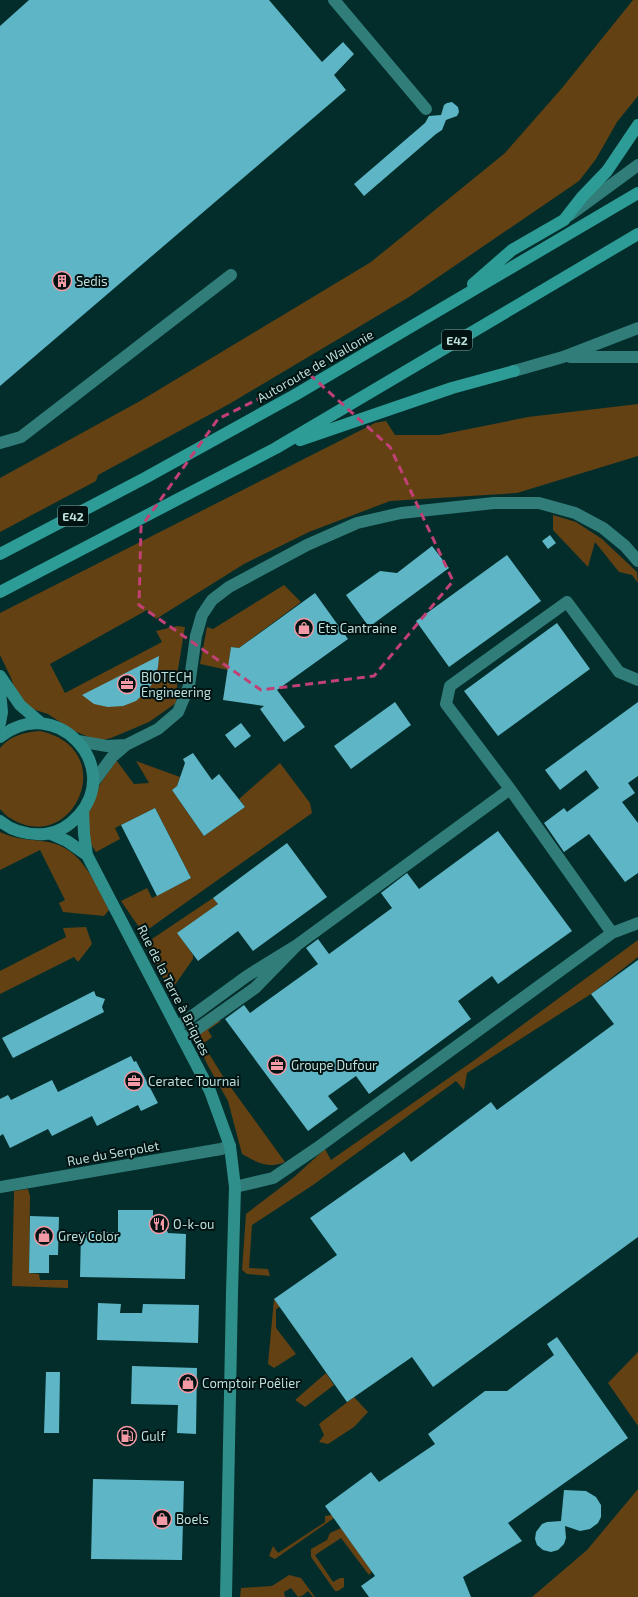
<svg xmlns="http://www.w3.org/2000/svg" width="638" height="1597" viewBox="0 0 638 1597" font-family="'Exo 2',sans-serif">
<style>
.green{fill:#634113}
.building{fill:#5db5c5}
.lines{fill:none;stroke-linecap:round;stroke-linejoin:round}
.minor{stroke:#317d79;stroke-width:12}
.major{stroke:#2f8f8a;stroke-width:12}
.highway{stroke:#2d9b96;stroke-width:12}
.marked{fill:none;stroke:#c14075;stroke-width:3;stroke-dasharray:8 5;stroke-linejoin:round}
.labels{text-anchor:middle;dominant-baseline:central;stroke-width:4;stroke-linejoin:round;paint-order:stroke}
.shield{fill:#001312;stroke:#84a29f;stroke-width:1}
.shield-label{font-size:12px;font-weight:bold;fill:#bcdfdc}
.poi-label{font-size:13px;fill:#bcdfdc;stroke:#001312;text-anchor:start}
.street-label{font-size:13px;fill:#bcdfdc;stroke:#001312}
</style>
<rect width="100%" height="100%" fill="#032d2b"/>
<path class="green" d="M 633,0 L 638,0 L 638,96 L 617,122 L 596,159 L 579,181 L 409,297 L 231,403 L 98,475 L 96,481 L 0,532 L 0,478 L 140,401 L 371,262 L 505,153 L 562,88 Z
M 638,404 L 638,456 L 517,493 L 390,501 L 309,532 L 244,564 L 156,619 L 147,610 L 50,664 L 65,693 L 162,642 L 156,631 L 177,626 L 185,627 L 178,669 L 176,703 L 149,722 L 111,738 L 98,741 L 72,730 L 48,714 L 20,705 L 11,678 L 0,655 L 0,613 L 375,423 L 386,421 L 395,435 L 439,435 L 528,417 Z
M 553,515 L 576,522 L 602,539 L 637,572 L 638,583 L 632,575 L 619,572 L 595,542 L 588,567 L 553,530 Z
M 284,585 L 301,602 L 239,648 L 231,647 L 228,670 L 200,664 L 207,627 L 213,629 Z
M 40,731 C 122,749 73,856 12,819 C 7,817 4,813 0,809 L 0,748 C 10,736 24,732 40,731 Z
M 116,760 L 134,784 L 149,783 L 136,761 L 180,777 L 177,786 L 172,790 L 204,836 L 245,807 L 239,799 L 280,763 L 310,803 L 312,813 L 143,933 L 121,901 L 147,888 L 152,898 L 191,878 L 155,808 L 115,828 L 120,839 L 96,852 L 84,834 L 83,810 Z
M 0,832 C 16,840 31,839 48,842 C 82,848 95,883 109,910 L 104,916 L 63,912 L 59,903 L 65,900 L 40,850 L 0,870 Z
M 213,898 L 218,904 L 178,933 L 193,955 L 193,959 L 170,992 L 146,943 Z
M 86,927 L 92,944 L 78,962 L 74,957 L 0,994 L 0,971 L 66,937 L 63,928 Z
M 638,940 L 638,957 L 591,994 L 467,1073 L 464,1090 L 456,1081 L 313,1185 L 252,1225 L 249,1268 L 268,1269 L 270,1276 L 247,1274 L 242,1270 L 246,1214 L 293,1178 L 325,1149 L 331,1160 L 476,1059 Z
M 210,1021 L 221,1021 L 208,1030 L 212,1037 L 203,1044 L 224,1078 L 285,1162 C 268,1169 258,1163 242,1154 L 228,1101 L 207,1064 L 195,1037 Z
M 28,1189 L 30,1196 L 29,1273 L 39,1274 L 40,1280 L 68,1280 L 68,1288 L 12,1286 L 14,1191 Z
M 274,1299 L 280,1307 L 276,1309 L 276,1328 L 296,1354 L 274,1368 L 268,1364 Z
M 638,1352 L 638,1426 L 608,1383 Z
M 326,1373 L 334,1385 L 305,1407 L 295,1400 Z
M 354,1397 L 368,1412 L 354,1427 L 328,1444 L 319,1442 L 324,1435 L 319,1424 Z
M 638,1489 L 638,1597 L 532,1597 L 587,1550 Z
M 332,1515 L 334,1518 L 275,1559 L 269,1556 L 273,1546 L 278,1553 L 325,1522 L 325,1516 Z
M 341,1528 L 372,1571 L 369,1575 L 341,1538 L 315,1555 L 333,1582 L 340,1578 L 344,1578 L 344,1587 L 338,1591 L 335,1591 L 311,1557 L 311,1549 L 327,1540 L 330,1533 Z
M 289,1575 L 301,1578 L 315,1597 L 313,1597 L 308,1591 L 302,1596 L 298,1597 L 291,1588 L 284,1592 L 285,1597 L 240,1597 L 241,1588 L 272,1586 Z"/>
<path class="building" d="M 29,0 L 269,0 L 322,62 L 343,42 L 354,54 L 334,75 L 346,90 L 0,386 L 0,26 Z
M 452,102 L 458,107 L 459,112 L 457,116 L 446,120 L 442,130 L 436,134 L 364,196 L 354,184 L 425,123 L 429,116 L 441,115 L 444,105 L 447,103 Z
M 550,535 L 556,543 L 548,549 L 542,541 Z
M 432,546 L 449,568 L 369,627 L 346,595 L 380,571 L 397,573 Z
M 507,555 L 541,601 L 449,667 L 416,621 Z
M 315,593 L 348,639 L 277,690 L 305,727 L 284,742 L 260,709 L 264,706 L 223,700 L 231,647 L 239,648 Z
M 557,623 L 590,669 L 498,736 L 464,691 Z
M 159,656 L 158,667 L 155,679 L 148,690 L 136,701 L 123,706 L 108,707 L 94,704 L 82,695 Z
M 395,702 L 411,725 L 351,769 L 334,746 Z
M 638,702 L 638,776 L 628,783 L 635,793 L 622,802 L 638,823 L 638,873 L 625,882 L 589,834 L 564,852 L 544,823 L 564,808 L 567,812 L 599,788 L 586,770 L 560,790 L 545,770 Z
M 241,723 L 251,736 L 235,748 L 225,735 Z
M 193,753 L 212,780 L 219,774 L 245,807 L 204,836 L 172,790 L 177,786 L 185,763 L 183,759 Z
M 155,808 L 191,878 L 157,896 L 121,825 Z
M 498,831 L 572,931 L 498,984 L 492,976 L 458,1001 L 471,1019 L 369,1094 L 356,1076 L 328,1096 L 338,1109 L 308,1131 L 225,1019 L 244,1005 L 250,1013 L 318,964 L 306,948 L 318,939 L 329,954 L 392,908 L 381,893 L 407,873 L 419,889 Z
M 287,843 L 327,897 L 253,951 L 238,931 L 198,961 L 177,933 L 218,904 L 213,898 Z
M 638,960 L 638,1237 L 433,1387 L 412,1357 L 347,1402 L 274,1299 L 337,1255 L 310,1218 L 404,1152 L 411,1162 L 491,1102 L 497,1110 L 614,1024 L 591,994 Z
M 94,991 L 96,996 L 105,999 L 102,1007 L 104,1012 L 13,1058 L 2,1038 Z
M 131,1056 L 134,1062 L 136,1061 L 158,1103 L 141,1111 L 138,1105 L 97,1126 L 92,1116 L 52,1136 L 48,1129 L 10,1148 L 3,1134 L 0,1136 L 0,1099 L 8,1095 L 11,1100 L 52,1080 L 58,1092 Z
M 118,1210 L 153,1210 L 153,1216 L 164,1223 L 168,1233 L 186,1234 L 185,1279 L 80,1277 L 81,1232 L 118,1232 Z
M 30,1216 L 59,1217 L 58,1255 L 49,1255 L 49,1273 L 29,1273 Z
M 98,1303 L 121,1304 L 120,1313 L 142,1313 L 143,1304 L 199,1305 L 198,1343 L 97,1340 Z
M 557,1337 L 628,1438 L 508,1523 L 522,1541 L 463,1577 L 471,1597 L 369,1597 L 361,1586 L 375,1576 L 325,1506 L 371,1472 L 379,1482 L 435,1444 L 428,1434 L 485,1391 L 507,1391 L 554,1355 L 547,1344 Z
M 132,1366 L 197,1368 L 196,1434 L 177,1433 L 178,1405 L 131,1404 Z
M 46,1372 L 60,1372 L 59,1433 L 44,1433 Z
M 93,1479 L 184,1481 L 182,1560 L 91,1559 Z
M 564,1490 L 586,1491 L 596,1497 L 601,1505 L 601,1517 L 598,1523 L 590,1529 L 580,1531 L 565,1526 L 566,1538 L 564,1544 L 558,1550 L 551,1552 L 543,1550 L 537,1545 L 535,1539 L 536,1532 L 542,1524 L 547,1522 L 561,1521 Z"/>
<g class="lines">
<path class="minor" d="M 334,0 L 426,109
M 570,215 L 638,165
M 570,357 L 638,357
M 514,371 L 563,357 L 638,328
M 0,443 L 21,437 L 231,275
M 78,741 L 107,746 L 126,745
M 93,783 L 112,757 L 126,745 L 158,729 L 178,712 L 189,686 L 196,636 L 202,615 L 212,600 L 229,587 L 307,545 L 357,523 L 401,513 L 494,503 L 539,503 L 575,513 L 603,528 L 625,546 L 638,561
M 612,933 L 510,789 L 446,704 L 450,686 L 567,602 L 619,672 L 638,680
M 297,945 L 510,789
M 177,1027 L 247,976 L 297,945 L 255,988 L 183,1039
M 0,1187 L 221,1149 L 230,1146
M 235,1187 L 273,1178 L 317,1148 L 612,933 L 638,923"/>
<path class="major" d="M 0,676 L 20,705 L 41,723
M 0,691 L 2,712 L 0,723
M 0,737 C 55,693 123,765 79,815 C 70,825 58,833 45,834 C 29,835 13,832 0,821
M 83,810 L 84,834 L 87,855 L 210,1091 L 230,1146 L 235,1187 L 232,1293 L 226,1597
M 49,833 L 67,841 L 87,855"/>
<path class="highway" d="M 473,284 L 512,250 L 564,220 L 582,197 L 607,171 L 638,125
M 300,440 L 452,388 L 514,371
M 0,554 L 145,478 L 295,395 L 638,193
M 0,592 L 276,448 L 638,234"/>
</g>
<path class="marked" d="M 309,374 L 390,447 L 453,581 L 374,676 L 261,690 L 139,605 L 141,527 L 218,419 Z"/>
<defs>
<g id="building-ring" transform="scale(1)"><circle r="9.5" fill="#001312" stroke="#f49aa6" stroke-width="1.5"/><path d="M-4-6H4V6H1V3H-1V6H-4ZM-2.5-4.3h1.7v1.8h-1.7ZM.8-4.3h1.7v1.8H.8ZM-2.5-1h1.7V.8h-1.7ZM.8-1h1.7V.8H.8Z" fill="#f49aa6"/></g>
<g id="shop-ring" transform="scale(1)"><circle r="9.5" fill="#001312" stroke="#f49aa6" stroke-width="1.5"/><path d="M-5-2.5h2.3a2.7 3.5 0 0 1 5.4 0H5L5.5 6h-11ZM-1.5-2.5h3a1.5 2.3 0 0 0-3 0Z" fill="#f49aa6"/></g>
<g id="office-ring" transform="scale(1)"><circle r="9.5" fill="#001312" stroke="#f49aa6" stroke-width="1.5"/><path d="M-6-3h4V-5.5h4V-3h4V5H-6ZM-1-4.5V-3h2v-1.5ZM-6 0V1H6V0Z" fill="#f49aa6"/></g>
<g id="restaurant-ring" transform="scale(1)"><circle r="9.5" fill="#001312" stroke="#f49aa6" stroke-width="1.5"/><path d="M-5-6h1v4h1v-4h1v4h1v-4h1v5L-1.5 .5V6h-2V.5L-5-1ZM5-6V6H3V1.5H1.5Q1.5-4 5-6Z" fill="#f49aa6"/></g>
<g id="fuel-ring" transform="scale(1)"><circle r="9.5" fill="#001312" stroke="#f49aa6" stroke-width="1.5"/><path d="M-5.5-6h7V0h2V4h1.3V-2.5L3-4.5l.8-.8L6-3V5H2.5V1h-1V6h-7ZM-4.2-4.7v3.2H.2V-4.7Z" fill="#f49aa6"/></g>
</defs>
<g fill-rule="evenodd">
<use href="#building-ring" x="62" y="281"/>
<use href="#shop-ring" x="304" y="628"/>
<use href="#office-ring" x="127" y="684"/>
<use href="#office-ring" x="277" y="1065"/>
<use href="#office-ring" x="134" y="1081"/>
<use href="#restaurant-ring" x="159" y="1224"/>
<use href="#shop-ring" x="44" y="1236"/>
<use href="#shop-ring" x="188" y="1383"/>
<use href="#fuel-ring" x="127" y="1436"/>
<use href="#shop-ring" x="162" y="1519"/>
</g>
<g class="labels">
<g class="shield">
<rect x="442" y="330" width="30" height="20" rx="3"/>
<rect x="58" y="506" width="30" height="20" rx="3"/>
</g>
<g class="shield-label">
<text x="457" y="340">E42</text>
<text x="73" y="516">E42</text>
</g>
<g class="poi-label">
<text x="76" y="281">Sedis</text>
<text x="318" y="628">Ets Cantraine</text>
<text x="141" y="677">BIOTECH<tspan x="141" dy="15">Engineering</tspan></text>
<text x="291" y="1065">Groupe Dufour</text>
<text x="148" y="1081">Ceratec Tournai</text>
<text x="173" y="1224">O-k-ou</text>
<text x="58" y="1236">Grey Color</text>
<text x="202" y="1383">Comptoir Poêlier</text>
<text x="141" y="1436">Gulf</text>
<text x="176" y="1519">Boels</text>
</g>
<g class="street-label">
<text transform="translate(315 366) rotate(-30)">Autoroute de Wallonie</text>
<text transform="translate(174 990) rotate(63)">Rue de la Terre à Briques</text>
<text transform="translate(113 1153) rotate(-10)">Rue du Serpolet</text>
</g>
</g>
</svg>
